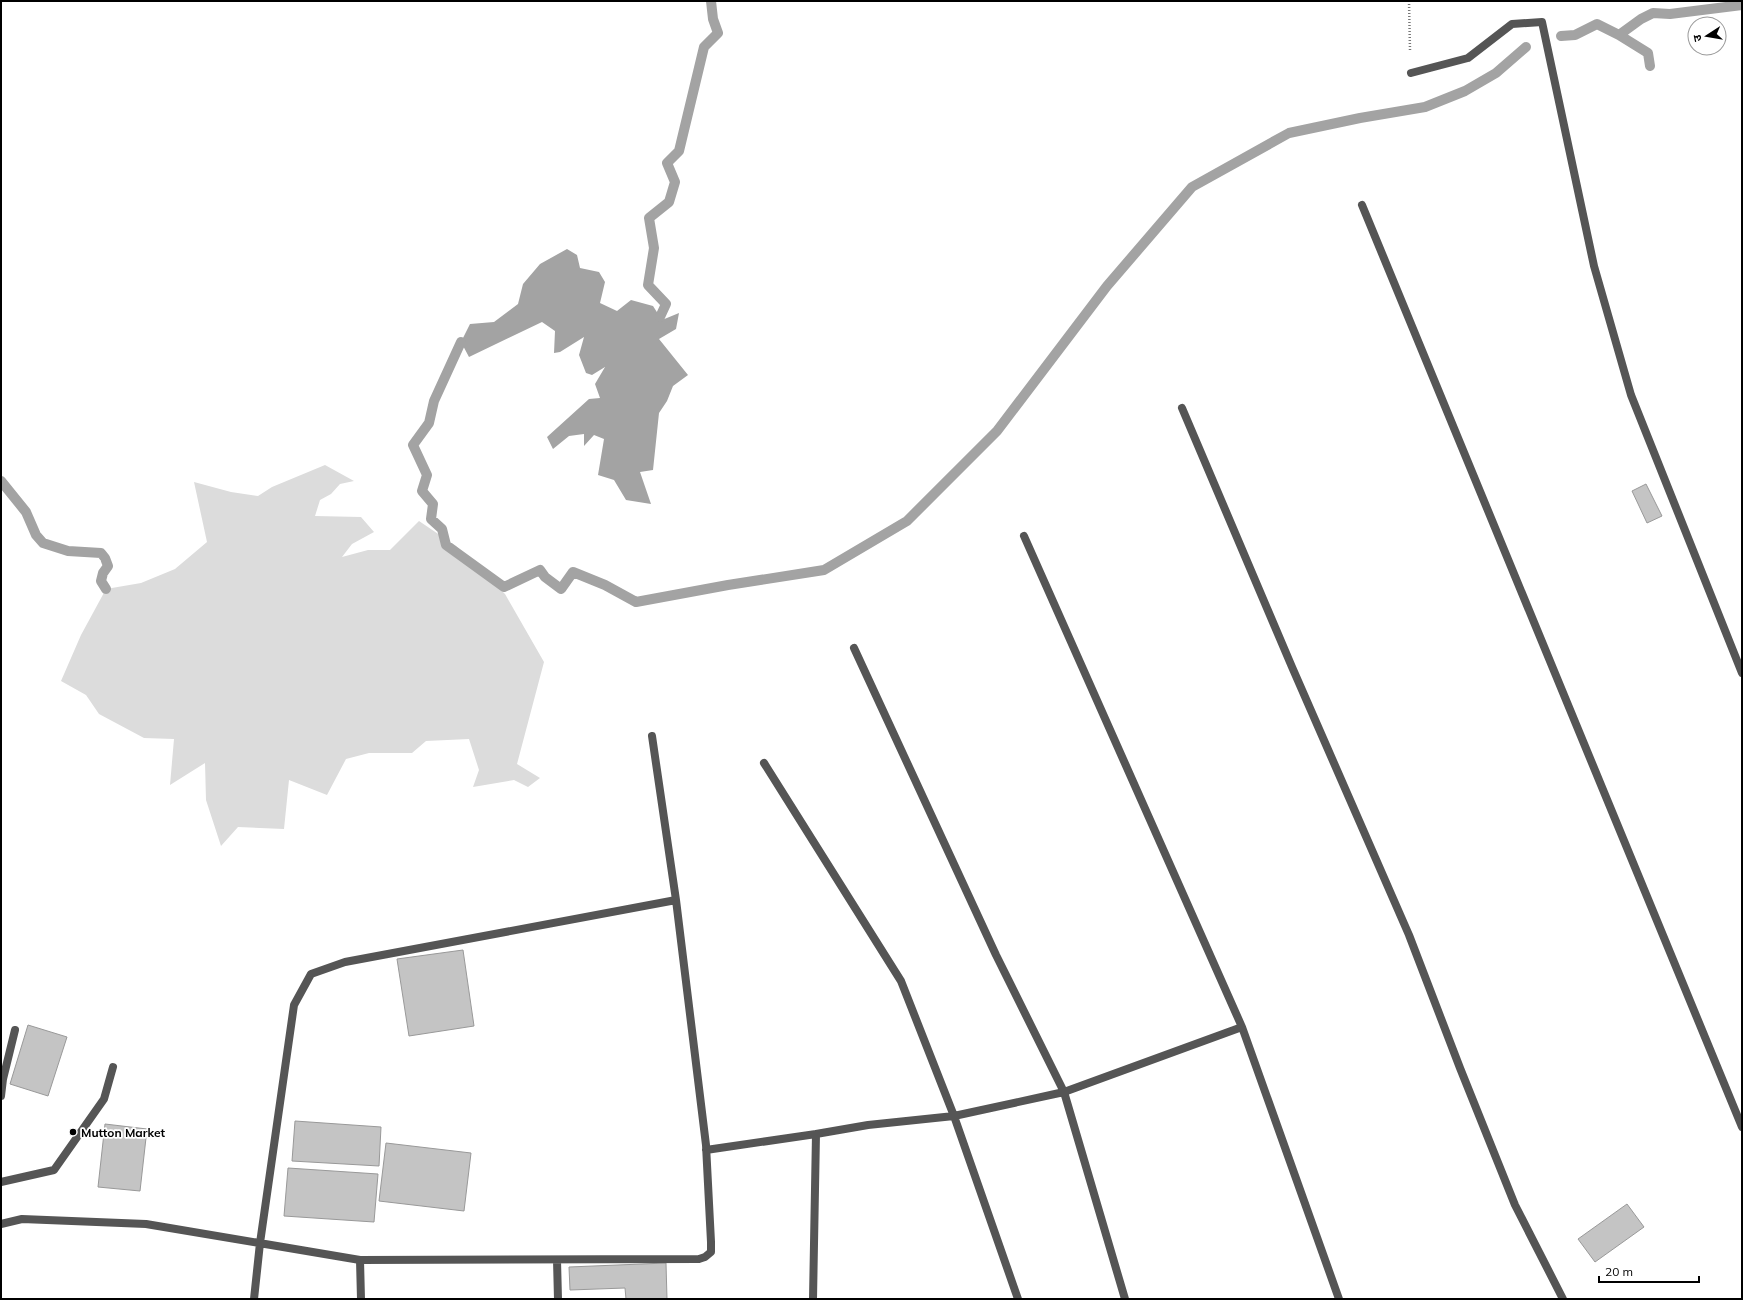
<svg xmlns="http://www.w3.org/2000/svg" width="1743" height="1300" viewBox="0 0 1743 1300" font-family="Mulish,'Noto Sans Devanagari',sans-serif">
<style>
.green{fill:#dcdcdc}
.water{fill:#a3a3a3}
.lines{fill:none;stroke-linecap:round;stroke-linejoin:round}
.stream{stroke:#a3a3a3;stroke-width:10}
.building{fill:#c4c4c4;stroke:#999}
.path{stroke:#777;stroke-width:2.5;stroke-dasharray:1 2;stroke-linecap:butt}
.service{stroke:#555;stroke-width:8}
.minor{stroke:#555;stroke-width:8}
.poi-dot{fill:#000;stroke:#fff;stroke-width:1.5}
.labels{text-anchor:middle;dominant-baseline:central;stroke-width:3.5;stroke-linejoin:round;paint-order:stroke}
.poi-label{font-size:12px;font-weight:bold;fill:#000;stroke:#fff;text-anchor:start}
</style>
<rect width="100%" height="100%" fill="#fff"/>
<path class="green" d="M 325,465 L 354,481 L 340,484 L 331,494 L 320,500 L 315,516 L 361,517 L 374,532 L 352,544 L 342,557 L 368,550 L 390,550 L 419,521 L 456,546 L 505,594 L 544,662 L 517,764 L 540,778 L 528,787 L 514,780 L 473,787 L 479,770 L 469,739 L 426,741 L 412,753 L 369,753 L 346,759 L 327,795 L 289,780 L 284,829 L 238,827 L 221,846 L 206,800 L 205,763 L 170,785 L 174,739 L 144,738 L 99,714 L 86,695 L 61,681 L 81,635 L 106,589 L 141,583 L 175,569 L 207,542 L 194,482 L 231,492 L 258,496 L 272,487 Z"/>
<path class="water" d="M 567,249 L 577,255 L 580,268 L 599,272 L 605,282 L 600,303 L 617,311 L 631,300 L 653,306 L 662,320 L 679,313 L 676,329 L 659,339 L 688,375 L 673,386 L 667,401 L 659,413 L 653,470 L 640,472 L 651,504 L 626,500 L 614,480 L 598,475 L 604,439 L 594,435 L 584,446 L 584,434 L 569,436 L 553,449 L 547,437 L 589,399 L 600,398 L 595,384 L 605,367 L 592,375 L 586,373 L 579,355 L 584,337 L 560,352 L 554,353 L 555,331 L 542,322 L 469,357 L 461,342 L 470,324 L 494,322 L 518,304 L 523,284 L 540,264 Z"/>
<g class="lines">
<path class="stream" d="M 1619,35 L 1648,53 L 1650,66
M 1561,36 L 1575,35 L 1597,24 L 1619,35 L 1641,19 L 1653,13 L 1670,14 L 1742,5
M 660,317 L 666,304 L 648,285 L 654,248 L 649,218 L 669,202 L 675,182 L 667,163 L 679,151 L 704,47 L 718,33 L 713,19 L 711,1
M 461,342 L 434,401 L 429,423 L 413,445 L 427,475 L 422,491 L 433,504 L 431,519 L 442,529 L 446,545 L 504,587 L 540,570 L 545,577 L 561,589 L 573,572 L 605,585 L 636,602 L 728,585 L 824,570 L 907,521 L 997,431 L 1107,286 L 1192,187 L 1289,133 L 1360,118 L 1425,107 L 1465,91 L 1496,73 L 1526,47
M 1,481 L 26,512 L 36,535 L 43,543 L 68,551 L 101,553 L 105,558 L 108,566 L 103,573 L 101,581 L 106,589"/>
</g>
<path class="building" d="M 1646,484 L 1662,516 L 1647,523 L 1632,491 Z
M 463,950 L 474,1026 L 409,1036 L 397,959 Z
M 28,1025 L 67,1037 L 48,1096 L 10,1084 Z
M 295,1121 L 381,1127 L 379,1166 L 292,1161 Z
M 105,1124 L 147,1129 L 140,1191 L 98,1187 Z
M 386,1143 L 471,1153 L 464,1211 L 379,1201 Z
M 288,1168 L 378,1174 L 374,1222 L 284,1216 Z
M 1627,1204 L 1644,1227 L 1595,1262 L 1578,1239 Z
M 666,1263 L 667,1299 L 626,1299 L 625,1288 L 570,1290 L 569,1267 Z"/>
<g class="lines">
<path class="path" d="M 1409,1 L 1410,50"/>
<path class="service" d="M 1,1096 L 3,1079 L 15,1030
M 1,1182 L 54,1170 L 104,1099 L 113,1067"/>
<path class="minor" d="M 1411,73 L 1468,58 L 1512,24 L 1542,22 L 1594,266 L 1631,395 L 1742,673
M 1362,205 L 1742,1127
M 1182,408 L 1292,667 L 1409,935 L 1460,1068 L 1515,1205 L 1563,1299
M 1024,536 L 1242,1027 L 1339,1299
M 854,648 L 996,955 L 1064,1092 L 1125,1299
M 764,763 L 901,981 L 954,1116 L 1018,1299
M 706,1150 L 816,1134
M 1,1224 L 22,1219 L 146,1224 L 360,1260 L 699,1259 L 705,1257 L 711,1252 L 711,1242 L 706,1145 L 676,900 L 652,736
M 360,1260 L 361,1299
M 557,1260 L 558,1299
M 254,1299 L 260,1243 L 294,1005 L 311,974 L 345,962 L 676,900
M 813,1299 L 816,1134 L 868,1125 L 954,1116 L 1064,1092 L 1242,1027"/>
</g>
<circle class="poi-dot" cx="73" cy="1132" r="4"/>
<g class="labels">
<g class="poi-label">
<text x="81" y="1132">Mutton Market</text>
</g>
</g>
<rect width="1743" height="1300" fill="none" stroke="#000000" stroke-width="4"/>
<g transform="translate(1707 36) rotate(258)"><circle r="19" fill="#ffffff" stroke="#999999"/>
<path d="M0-3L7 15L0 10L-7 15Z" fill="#000000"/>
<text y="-6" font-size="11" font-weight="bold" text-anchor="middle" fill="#000000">उ</text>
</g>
<path d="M1599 1276v6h100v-6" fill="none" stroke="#000000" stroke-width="2"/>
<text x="1605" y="1276" font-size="12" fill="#000000" stroke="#ffffff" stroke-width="3" paint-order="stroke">20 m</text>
</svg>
